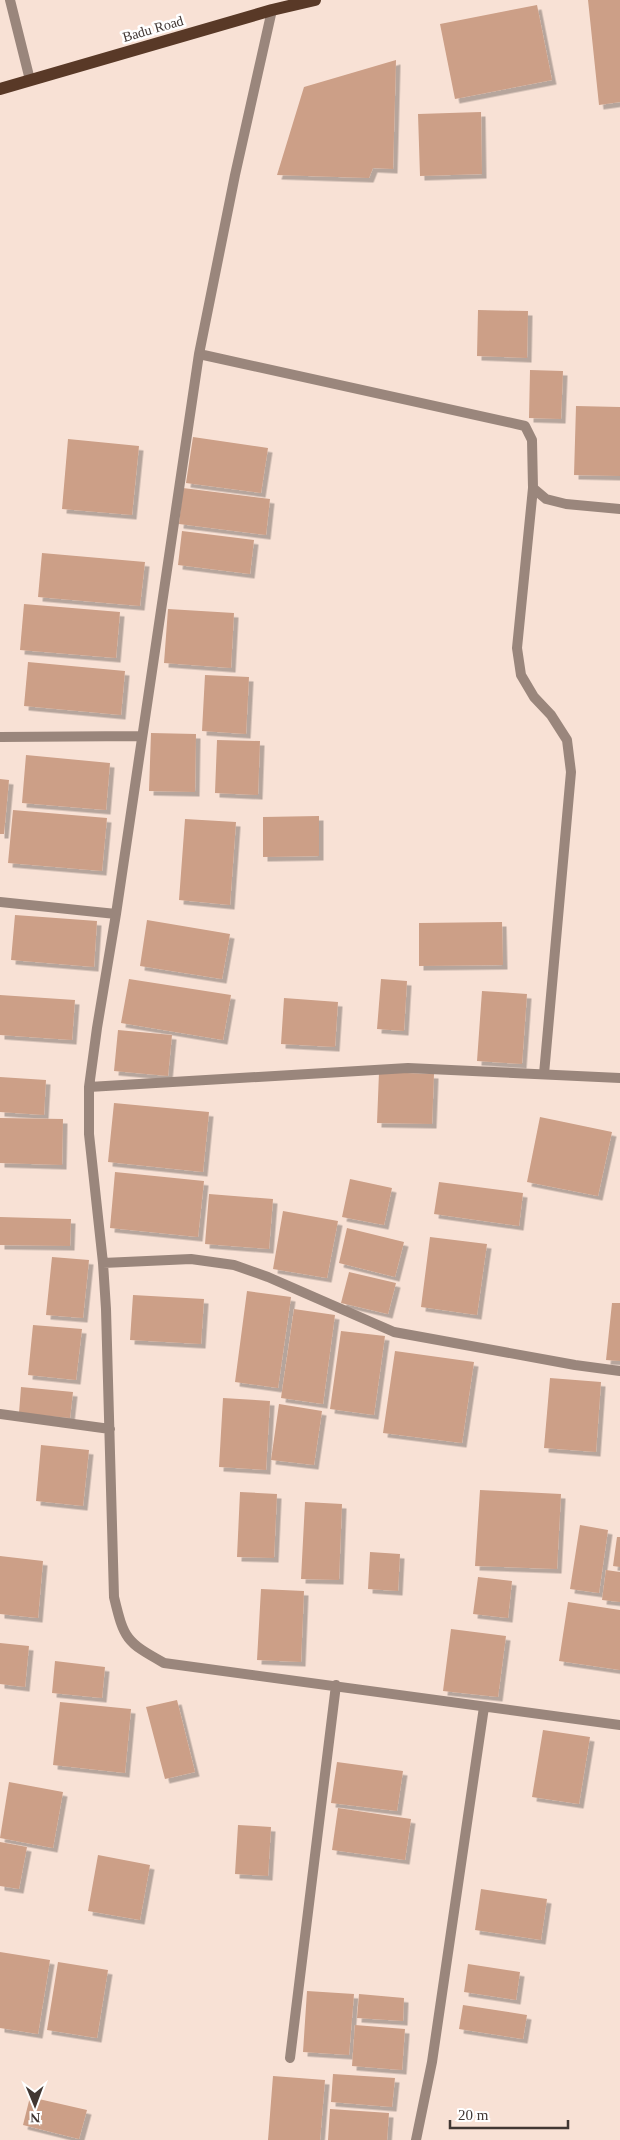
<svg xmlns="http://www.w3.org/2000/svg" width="620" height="2140" viewBox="0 0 620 2140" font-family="Georgia,serif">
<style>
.building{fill:#cc9f87;filter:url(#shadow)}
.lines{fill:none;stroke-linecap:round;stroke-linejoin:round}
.street{stroke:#9a867c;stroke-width:10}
.primary{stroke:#593927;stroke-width:12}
.labels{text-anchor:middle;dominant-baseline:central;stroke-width:5;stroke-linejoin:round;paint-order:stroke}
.street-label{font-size:14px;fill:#413733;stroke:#fff}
</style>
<defs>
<filter id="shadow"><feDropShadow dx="4.5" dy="4.5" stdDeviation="0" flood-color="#0004"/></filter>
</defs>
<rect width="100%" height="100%" fill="#f8e1d5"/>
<path class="building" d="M 588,0 L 620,0 L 620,102 L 599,105 Z
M 537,5 L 552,80 L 455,99 L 440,24 Z
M 396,60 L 393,169 L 373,168 L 369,178 L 277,175 L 304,87 Z
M 481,112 L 482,174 L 420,176 L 418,114 Z
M 478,310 L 528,311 L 527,358 L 477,356 Z
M 530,370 L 563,371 L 561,419 L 529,418 Z
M 576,406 L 620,407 L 620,476 L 574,475 Z
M 193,437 L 268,448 L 261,493 L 186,483 Z
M 68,439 L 139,446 L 132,515 L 62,509 Z
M 183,488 L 270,499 L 266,535 L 179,524 Z
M 182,531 L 254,540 L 250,574 L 178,565 Z
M 42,553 L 145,562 L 140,606 L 38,597 Z
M 24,604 L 120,612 L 116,658 L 20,650 Z
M 168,609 L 234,613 L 231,668 L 164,663 Z
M 28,662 L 125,671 L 121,715 L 24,706 Z
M 205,675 L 249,677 L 246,734 L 202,731 Z
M 151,733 L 196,734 L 195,792 L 149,791 Z
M 217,740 L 260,741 L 258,795 L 215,793 Z
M 26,755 L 110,763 L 106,810 L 22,803 Z
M 0,779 L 9,780 L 4,834 L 0,834 Z
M 13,810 L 107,818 L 102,871 L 8,863 Z
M 319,816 L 319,856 L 263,857 L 263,817 Z
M 185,819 L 236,822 L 230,905 L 179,900 Z
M 15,915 L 97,921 L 94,967 L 11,960 Z
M 147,920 L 230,934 L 222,979 L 140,966 Z
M 502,922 L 503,965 L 419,966 L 419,923 Z
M 129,979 L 231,995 L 223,1040 L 121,1023 Z
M 381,979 L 407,981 L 404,1031 L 377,1029 Z
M 482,991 L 527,994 L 522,1064 L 477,1061 Z
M 0,995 L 75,1000 L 72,1040 L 0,1035 Z
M 284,998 L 338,1002 L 335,1047 L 281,1044 Z
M 118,1030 L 172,1035 L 168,1076 L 114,1071 Z
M 379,1072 L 434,1074 L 432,1124 L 377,1123 Z
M 0,1077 L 46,1080 L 44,1115 L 0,1112 Z
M 114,1103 L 209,1112 L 203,1172 L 108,1162 Z
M 540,1117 L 612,1132 L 598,1196 L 527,1182 Z
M 0,1118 L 63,1119 L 62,1165 L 0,1163 Z
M 115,1172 L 204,1181 L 198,1237 L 110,1228 Z
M 350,1179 L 392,1188 L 384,1225 L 342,1217 Z
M 439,1182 L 523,1193 L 519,1226 L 434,1214 Z
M 209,1194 L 273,1199 L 269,1249 L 205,1244 Z
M 283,1211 L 338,1221 L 327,1278 L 273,1269 Z
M 0,1217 L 71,1219 L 70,1246 L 0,1245 Z
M 347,1228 L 404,1242 L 395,1277 L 339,1263 Z
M 430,1237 L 487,1244 L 477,1315 L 421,1307 Z
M 52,1257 L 89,1260 L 83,1318 L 46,1315 Z
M 349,1272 L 396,1283 L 388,1314 L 341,1303 Z
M 247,1291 L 291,1297 L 278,1388 L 235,1382 Z
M 133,1295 L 204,1299 L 201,1344 L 130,1340 Z
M 612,1303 L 620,1303 L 620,1361 L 606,1360 Z
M 294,1309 L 335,1315 L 323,1404 L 281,1398 Z
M 33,1325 L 82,1329 L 76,1380 L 28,1375 Z
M 341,1331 L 385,1336 L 374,1415 L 330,1409 Z
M 395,1351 L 474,1362 L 462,1443 L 383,1433 Z
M 550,1378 L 601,1382 L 596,1452 L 544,1448 Z
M 21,1387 L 73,1392 L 70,1418 L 19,1413 Z
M 223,1398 L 270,1401 L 266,1470 L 219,1467 Z
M 279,1404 L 322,1411 L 314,1465 L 271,1460 Z
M 41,1445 L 89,1450 L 83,1506 L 36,1501 Z
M 480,1490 L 561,1494 L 557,1569 L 475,1566 Z
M 240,1492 L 277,1494 L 274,1558 L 237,1557 Z
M 305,1502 L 342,1504 L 339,1580 L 301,1579 Z
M 580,1525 L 608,1530 L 599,1593 L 570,1589 Z
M 617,1537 L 620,1537 L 620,1567 L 613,1566 Z
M 370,1552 L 400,1554 L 398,1591 L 368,1589 Z
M 0,1556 L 43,1561 L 38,1618 L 0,1614 Z
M 606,1570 L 620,1572 L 620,1602 L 602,1600 Z
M 478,1577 L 512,1581 L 508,1618 L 473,1614 Z
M 261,1589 L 304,1591 L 301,1662 L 257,1660 Z
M 568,1602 L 620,1610 L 620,1670 L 559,1661 Z
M 451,1629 L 506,1636 L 498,1697 L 443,1691 Z
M 0,1643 L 29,1646 L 25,1687 L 0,1684 Z
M 55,1661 L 105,1667 L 102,1698 L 52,1693 Z
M 177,1700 L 195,1772 L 165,1779 L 146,1707 Z
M 60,1702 L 131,1709 L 125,1773 L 53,1765 Z
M 543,1730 L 590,1737 L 579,1804 L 532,1797 Z
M 337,1762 L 403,1771 L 397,1811 L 331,1803 Z
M 9,1782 L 63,1792 L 53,1848 L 0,1838 Z
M 338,1808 L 411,1819 L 405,1860 L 332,1850 Z
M 238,1825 L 271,1827 L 268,1876 L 235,1874 Z
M 0,1842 L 27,1847 L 19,1889 L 0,1886 Z
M 98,1855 L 150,1865 L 140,1920 L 88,1911 Z
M 481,1889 L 547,1899 L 541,1940 L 475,1930 Z
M 0,1952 L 50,1960 L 38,2034 L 0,2028 Z
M 58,1962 L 108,1970 L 97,2038 L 47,2030 Z
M 468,1964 L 520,1972 L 516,2000 L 464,1992 Z
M 307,1991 L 354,1994 L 349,2055 L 303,2052 Z
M 359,1994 L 404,1998 L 403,2021 L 357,2018 Z
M 463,2005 L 527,2015 L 523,2039 L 459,2029 Z
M 355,2025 L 405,2029 L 402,2070 L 352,2066 Z
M 333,2074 L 395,2078 L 392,2107 L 331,2102 Z
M 273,2076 L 325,2080 L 320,2140 L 268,2140 Z
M 30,2097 L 87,2110 L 79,2139 L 23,2125 Z
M 330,2109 L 389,2113 L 387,2140 L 328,2140 Z"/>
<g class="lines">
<path class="street" d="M 10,0 L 30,80
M 272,10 L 235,175 L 199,354 L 116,914 L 97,1028 L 89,1087 L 89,1134 L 103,1263 L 106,1309 L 114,1597 C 124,1639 126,1642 164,1663 L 620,1725
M 199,354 L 525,426 L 532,440 L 533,488 L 546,499 L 566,504 L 620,509
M 533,488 L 517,648 L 521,675 L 534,697 L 551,715 L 567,740 L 571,772 L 544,1074
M 0,737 L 142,736
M 0,902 L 116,914
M 89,1087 L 408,1068 L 620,1078
M 103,1263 L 191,1259 L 234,1265 L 268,1277 L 394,1332 L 575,1365 L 620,1371
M 0,1414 L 110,1429
M 290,2058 L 336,1685
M 416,2140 L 432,2062 L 484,1707"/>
<path class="primary" d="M 0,89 L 272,10 L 315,0"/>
</g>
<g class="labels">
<g class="street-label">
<text transform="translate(153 29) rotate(-16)">Badu Road</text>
</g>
</g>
<g transform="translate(35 2105) rotate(179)" stroke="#ffffff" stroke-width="4" paint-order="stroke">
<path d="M0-4L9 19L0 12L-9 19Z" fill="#413733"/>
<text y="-8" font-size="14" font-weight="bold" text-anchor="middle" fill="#413733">N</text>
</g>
<path d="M450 2120v8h118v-8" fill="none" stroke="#413733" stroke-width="2.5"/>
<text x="458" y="2120" font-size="15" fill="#413733" stroke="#ffffff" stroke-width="4" paint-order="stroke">20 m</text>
</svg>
